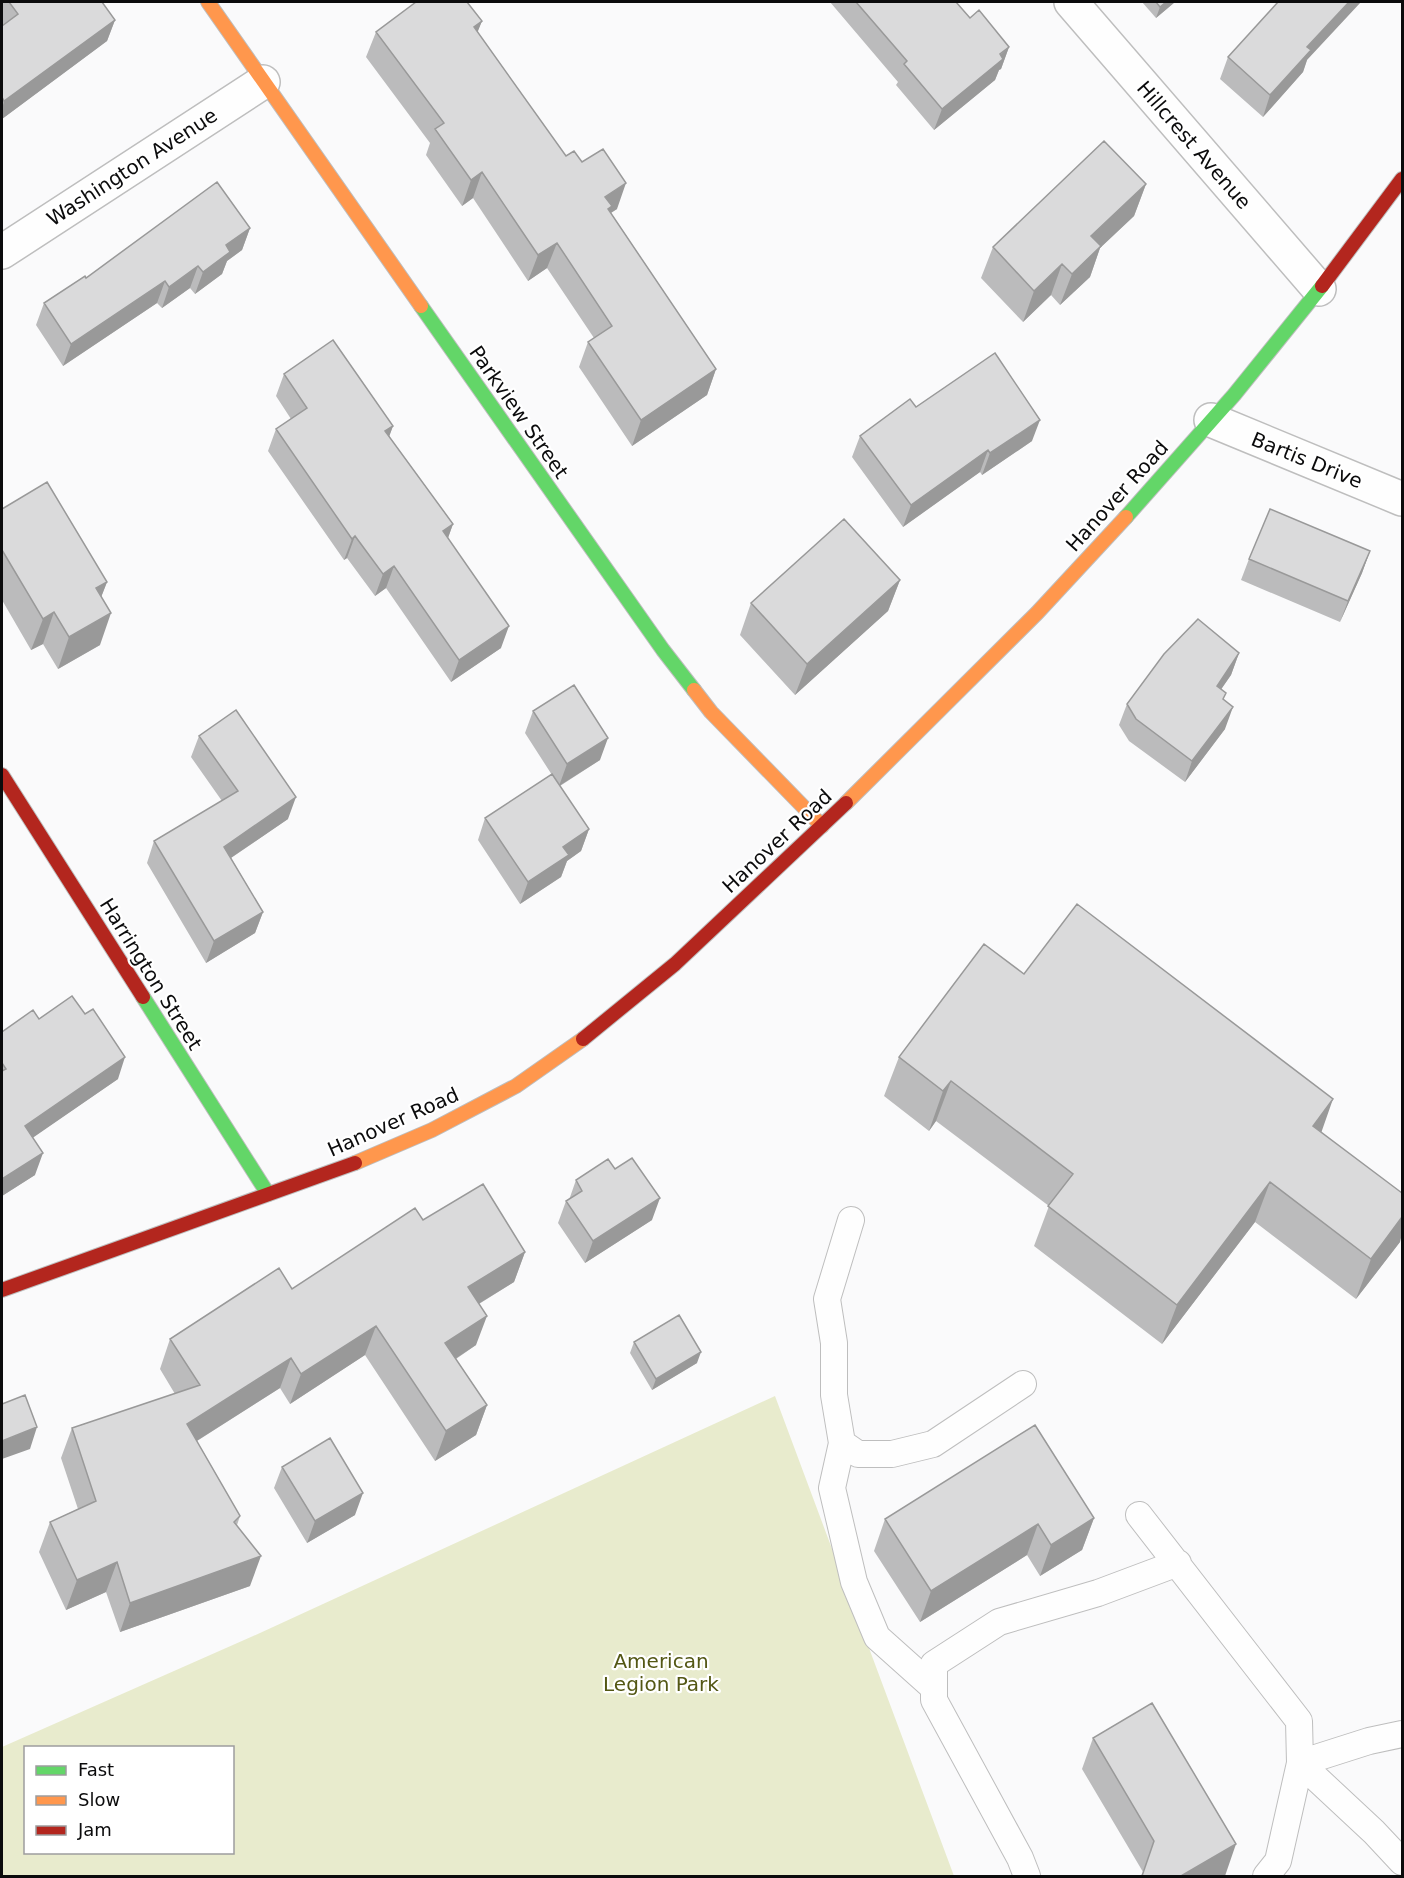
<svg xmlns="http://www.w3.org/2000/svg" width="1404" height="1878" viewBox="0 0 1404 1878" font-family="'DejaVu Sans',sans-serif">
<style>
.green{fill:#e8ebcd;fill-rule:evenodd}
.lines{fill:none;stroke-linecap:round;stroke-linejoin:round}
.lane-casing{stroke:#bebebe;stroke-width:28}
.street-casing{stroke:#bebebe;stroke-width:36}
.fast-casing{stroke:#bebebe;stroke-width:16}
.slow-casing{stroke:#bebebe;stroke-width:16}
.jam-casing{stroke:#bebebe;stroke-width:16}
.lane{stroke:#fefefe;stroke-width:26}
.street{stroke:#fefefe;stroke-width:33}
.fast{stroke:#63d668;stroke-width:14}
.slow{stroke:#ff974d;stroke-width:14}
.jam{stroke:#b3261e;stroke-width:14}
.wall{fill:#bbbbbc}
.shaded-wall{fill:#999}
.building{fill:#dadadb;stroke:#999;stroke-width:1.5}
.labels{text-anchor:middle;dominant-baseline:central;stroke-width:4.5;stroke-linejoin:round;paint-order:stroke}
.street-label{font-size:20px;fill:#0b0b0c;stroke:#fff}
.park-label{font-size:20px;fill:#535714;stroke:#fff}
</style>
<rect width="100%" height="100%" fill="#fafafb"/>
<path class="green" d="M 775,1396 L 954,1876 L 2,1876 L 2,1747 L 260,1633 ZM 26,1748 L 232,1748 L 232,1852 L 26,1852 Z"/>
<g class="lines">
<g class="lane-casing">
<path id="lane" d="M 851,1220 L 827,1299 L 834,1343 L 834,1395 L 842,1443 L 858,1454 L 892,1454 L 933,1444 L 1023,1384
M 842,1443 L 832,1488 L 854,1582 L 877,1637 L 934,1688
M 1139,1515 L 1299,1721 L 1300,1763 L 1278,1861 L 1266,1876
M 1402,1734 L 1369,1741 L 1300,1763 L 1374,1832 L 1402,1862
M 1027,1876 L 1020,1858 L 934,1700 L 934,1664 L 999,1622 L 1098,1593 L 1178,1563"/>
</g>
<g class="street-casing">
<path id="street" d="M 1071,2 L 1319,289
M 2,252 L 263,82
M 1211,420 L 1402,499"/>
</g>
<g class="fast-casing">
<path id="fast" d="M 421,306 L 663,650 L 694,690
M 1126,517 L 1234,395 L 1322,286
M 143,997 L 268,1194"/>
</g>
<g class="slow-casing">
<path id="slow" d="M 208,2 L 421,306
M 694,690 L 711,712 L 822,826
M 846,803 L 1037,613 L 1126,517
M 355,1163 L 432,1130 L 516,1086 L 583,1039"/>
</g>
<g class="jam-casing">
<path id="jam" d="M 1322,286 L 1402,179
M 2,775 L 143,997
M 583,1039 L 675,964 L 846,803
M 2,1290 L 355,1163"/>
</g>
<use href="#lane" class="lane"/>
<use href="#street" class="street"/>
<use href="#fast" class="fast"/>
<use href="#slow" class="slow"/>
<use href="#jam" class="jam"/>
</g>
<path class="wall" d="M 2,2 L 102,2 L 115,20 L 107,41 L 2,119 Z
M 830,2 L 956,2 L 970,18 L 1009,47 L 1001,69 L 999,70 L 995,80 L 934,130 L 896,85 L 898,82 Z
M 1142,2 L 1175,2 L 1156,18 Z
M 482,21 L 477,32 L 566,156 L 617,209 L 611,213 L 716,369 L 707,395 L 632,446 L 579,367 L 588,342 L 594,338 L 547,268 L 528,281 L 473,198 L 462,206 L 426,155 L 430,143 L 366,57 L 376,32 Z
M 1228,57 L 1307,60 L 1303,72 L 1263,117 L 1220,79 Z
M 1146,184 L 1134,216 L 1100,248 L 1090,277 L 1060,305 L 1051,295 L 1023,322 L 981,278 L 993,247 Z
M 250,228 L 242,250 L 227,261 L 222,274 L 195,294 L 190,288 L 162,308 L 157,303 L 63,366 L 36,325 L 44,303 L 86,278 Z
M 284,374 L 393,426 L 389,436 L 453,524 L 448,538 L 501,648 L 451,682 L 386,588 L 375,596 L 347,558 L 344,560 L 268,451 L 276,429 L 291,419 L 276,396 Z
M 916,407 L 1032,441 L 982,475 L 980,472 L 903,527 L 852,457 L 860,436 Z
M 2,509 L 107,582 L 101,597 L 100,645 L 58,669 L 43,644 L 31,650 L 2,600 Z
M 1370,551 L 1362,573 L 1340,622 L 1241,580 L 1249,559 Z
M 900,580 L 888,611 L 795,695 L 740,635 L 751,603 Z
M 1239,653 L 1231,675 L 1221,689 L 1223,699 L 1225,729 L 1185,782 L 1129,741 L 1119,725 L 1127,704 Z
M 533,711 L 600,760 L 560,786 L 589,829 L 581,851 L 567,861 L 561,877 L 520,904 L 478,840 L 485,818 L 552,775 L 525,733 Z
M 199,736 L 288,819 L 231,858 L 263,912 L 255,933 L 206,963 L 147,863 L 154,841 L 222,801 L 191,757 Z
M 1024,974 L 1321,1132 L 1400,1242 L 1356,1299 L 1255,1222 L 1162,1344 L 1034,1246 L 1049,1206 L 936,1121 L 929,1131 L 884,1096 L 899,1057 Z
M 39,1019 L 118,1079 L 33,1137 L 35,1175 L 2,1196 L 2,1032 Z
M 615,1169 L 652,1220 L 585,1263 L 558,1223 L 566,1201 L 569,1200 L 576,1180 Z
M 423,1220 L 525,1252 L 514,1282 L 479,1304 L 476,1345 L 456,1359 L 487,1405 L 476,1435 L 435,1461 L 365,1355 L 290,1404 L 280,1388 L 197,1441 L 240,1516 L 237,1525 L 250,1586 L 120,1632 L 106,1592 L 66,1610 L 39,1552 L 50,1522 L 78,1509 L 61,1458 L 72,1428 L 175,1394 L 160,1369 L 170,1339 L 292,1289 Z
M 634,1342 L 697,1363 L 652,1390 L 630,1353 Z
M 282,1467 L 355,1515 L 307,1543 L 274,1488 Z
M 1094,1518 L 1082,1550 L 1040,1576 L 1027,1555 L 920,1622 L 874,1551 L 885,1519 Z
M 1093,1738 L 1225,1876 L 1141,1876 L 1143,1872 L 1082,1769 Z"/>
<path class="shaded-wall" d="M 1166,2 L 1175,2 L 1156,18 L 1160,7 Z
M 1349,2 L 1361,2 L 1307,60 L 1303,72 L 1263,117 L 1270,95 L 1307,47 Z
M 115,20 L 107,41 L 2,119 L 2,109 L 4,101 Z
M 482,21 L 472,46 L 474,27 Z
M 1009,47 L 1001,69 L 999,70 L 995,80 L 934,130 L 942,109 Z
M 482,172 L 473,198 L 462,206 L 471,180 Z
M 626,183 L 617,209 L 609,214 L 605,197 Z
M 1146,184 L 1134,216 L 1100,248 L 1090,277 L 1060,305 L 1072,274 L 1091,236 Z
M 250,228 L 242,250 L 227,261 L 222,274 L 195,294 L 203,272 L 226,245 Z
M 557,243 L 547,268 L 528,281 L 538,255 Z
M 1062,264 L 1051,295 L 1023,322 L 1034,291 Z
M 198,266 L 190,288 L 162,308 L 169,287 Z
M 165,281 L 157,303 L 63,366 L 71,344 Z
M 716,369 L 707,395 L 632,446 L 641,420 Z
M 1040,420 L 1032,441 L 982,475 L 990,453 Z
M 393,426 L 385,448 L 385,431 Z
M 988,450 L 980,472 L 903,527 L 911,505 Z
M 453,524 L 445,546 L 443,531 Z
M 355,536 L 347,558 L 344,560 L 352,539 Z
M 1370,551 L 1362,573 L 1340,622 L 1348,601 Z
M 394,566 L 386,588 L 375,596 L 383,574 Z
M 900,580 L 888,611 L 795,695 L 807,664 Z
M 107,582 L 95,613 L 96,588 Z
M 54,612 L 43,644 L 31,650 L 43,619 Z
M 111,613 L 100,645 L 58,669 L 69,637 Z
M 509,626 L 501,648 L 451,682 L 459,660 Z
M 1239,653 L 1231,675 L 1209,707 L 1217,686 Z
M 1233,707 L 1225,729 L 1185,782 L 1192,761 Z
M 608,738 L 600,760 L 559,786 L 567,764 Z
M 296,797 L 288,819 L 216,868 L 224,847 Z
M 589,829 L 581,851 L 567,861 L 561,877 L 520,904 L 528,882 L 563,847 Z
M 263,912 L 255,933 L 206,963 L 214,941 Z
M 125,1057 L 118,1079 L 18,1148 L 25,1126 Z
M 951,1081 L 936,1121 L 929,1131 L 943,1091 Z
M 1333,1099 L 1319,1139 L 1313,1126 Z
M 43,1153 L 35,1175 L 2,1196 L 2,1179 Z
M 1270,1182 L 1255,1222 L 1162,1344 L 1177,1305 Z
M 660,1198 L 652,1220 L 585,1263 L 593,1241 Z
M 1402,1217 L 1402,1234 L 1400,1242 L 1356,1299 L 1371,1259 Z
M 525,1252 L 514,1282 L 457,1317 L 468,1287 Z
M 487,1316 L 476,1345 L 434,1373 L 445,1343 Z
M 376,1326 L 365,1355 L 290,1404 L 301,1374 Z
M 701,1352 L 697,1363 L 652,1390 L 656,1379 Z
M 291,1358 L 280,1388 L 176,1454 L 187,1424 Z
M 487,1405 L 476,1435 L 435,1461 L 446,1431 Z
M 37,1427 L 30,1449 L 2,1459 L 2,1441 Z
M 363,1493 L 355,1515 L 307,1543 L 315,1521 Z
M 1094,1518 L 1082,1550 L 1040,1576 L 1051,1545 Z
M 1038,1524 L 1027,1555 L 920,1622 L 931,1591 Z
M 261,1556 L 250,1586 L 120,1632 L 130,1603 Z
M 117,1562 L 106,1592 L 66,1610 L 77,1580 Z
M 1236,1844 L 1225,1876 L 1181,1876 Z"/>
<path class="building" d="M 9,2 L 102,2 L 115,20 L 4,101 L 2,97 L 2,26 L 18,14 Z
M 416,2 L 467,2 L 482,21 L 474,27 L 566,156 L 574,151 L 582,162 L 603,149 L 626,183 L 605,197 L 612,206 L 608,209 L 716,369 L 641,420 L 588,342 L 612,326 L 557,243 L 538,255 L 482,172 L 471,180 L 435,129 L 444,123 L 376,32 Z
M 856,2 L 956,2 L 970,18 L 979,10 L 1009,47 L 1000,54 L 1003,59 L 942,109 L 904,64 L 907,61 Z
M 1156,2 L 1166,2 L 1160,7 Z
M 1278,2 L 1349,2 L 1307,47 L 1311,50 L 1270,95 L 1228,57 Z
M 1104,141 L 1146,184 L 1091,236 L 1101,246 L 1072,274 L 1062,264 L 1034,291 L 993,247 Z
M 217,182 L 250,228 L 226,245 L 230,252 L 203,272 L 198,266 L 169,287 L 165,281 L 71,344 L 44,303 L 85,276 L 86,278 Z
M 333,340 L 393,426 L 385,431 L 453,524 L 443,531 L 509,626 L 459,660 L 394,566 L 383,574 L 355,536 L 352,539 L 276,429 L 307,408 L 284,374 Z
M 995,353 L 1040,420 L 990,453 L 988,450 L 911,505 L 860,436 L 910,399 L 916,407 Z
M 47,482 L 107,582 L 96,588 L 111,613 L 69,637 L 54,612 L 43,619 L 2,550 L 2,509 Z
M 1270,509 L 1370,551 L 1348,601 L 1249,559 Z
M 844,519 L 900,580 L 807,664 L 751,603 Z
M 1198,619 L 1239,653 L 1217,686 L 1226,693 L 1223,699 L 1233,707 L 1192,761 L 1136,719 L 1127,704 L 1164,654 Z
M 574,685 L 608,738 L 567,764 L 533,711 Z
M 236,710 L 296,797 L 224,847 L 263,912 L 214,941 L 154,841 L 238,791 L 199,736 Z
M 552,774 L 589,829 L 563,847 L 569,855 L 528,882 L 485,818 Z
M 1077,904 L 1333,1099 L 1313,1126 L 1402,1193 L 1402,1217 L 1371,1259 L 1270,1182 L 1177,1305 L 1048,1206 L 1073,1174 L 951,1081 L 943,1091 L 899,1057 L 984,944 L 1024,974 Z
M 72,996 L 85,1014 L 93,1009 L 125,1057 L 25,1126 L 43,1153 L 2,1179 L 2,1071 L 6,1069 L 2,1063 L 2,1032 L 33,1010 L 39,1019 Z
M 632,1158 L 660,1198 L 593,1241 L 566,1201 L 582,1191 L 576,1180 L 608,1159 L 615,1169 Z
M 483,1184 L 525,1252 L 468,1287 L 487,1316 L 445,1343 L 487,1405 L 446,1431 L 376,1326 L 301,1374 L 291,1358 L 187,1424 L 240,1516 L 234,1522 L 261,1556 L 130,1603 L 117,1562 L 77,1580 L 50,1522 L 96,1501 L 72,1428 L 200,1385 L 170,1339 L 279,1268 L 292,1289 L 415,1208 L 423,1220 Z
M 679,1315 L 701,1352 L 656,1379 L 634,1342 Z
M 25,1395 L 37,1427 L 2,1441 L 2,1404 Z
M 1035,1425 L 1094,1518 L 1051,1545 L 1038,1524 L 931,1591 L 885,1519 Z
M 330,1438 L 363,1493 L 315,1521 L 282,1467 Z
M 1152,1703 L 1236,1844 L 1181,1876 L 1142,1876 L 1154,1841 L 1093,1738 Z"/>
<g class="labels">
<g class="street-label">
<text transform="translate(1194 145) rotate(49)">Hillcrest Avenue</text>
<text transform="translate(132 167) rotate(-33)">Washington Avenue</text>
<text transform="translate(519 412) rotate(55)">Parkview Street</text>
<text transform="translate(1307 460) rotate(22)">Bartis Drive</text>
<text transform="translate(1117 496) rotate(-48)">Hanover Road</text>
<text transform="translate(777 841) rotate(-43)">Hanover Road</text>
<text transform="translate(151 974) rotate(58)">Harrington Street</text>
<text transform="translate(393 1122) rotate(-24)">Hanover Road</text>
</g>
<g class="park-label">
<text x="661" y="1661">American<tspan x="661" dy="23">Legion Park</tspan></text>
</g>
</g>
<rect width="1404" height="1878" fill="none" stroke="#0b0b0c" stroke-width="6"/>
<rect x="24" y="1746" width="210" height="108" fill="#ffffff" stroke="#9d9d9e" stroke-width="1.5"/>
<rect x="36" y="1766" width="30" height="9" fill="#63d668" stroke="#9d9d9e" stroke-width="1.5"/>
<text x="78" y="1776" font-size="18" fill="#0b0b0c">Fast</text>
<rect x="36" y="1796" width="30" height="9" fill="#ff974d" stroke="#9d9d9e" stroke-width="1.5"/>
<text x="78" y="1806" font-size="18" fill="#0b0b0c">Slow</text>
<rect x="36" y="1826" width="30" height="9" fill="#b3261e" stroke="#9d9d9e" stroke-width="1.5"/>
<text x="78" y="1836" font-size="18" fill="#0b0b0c">Jam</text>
</svg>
